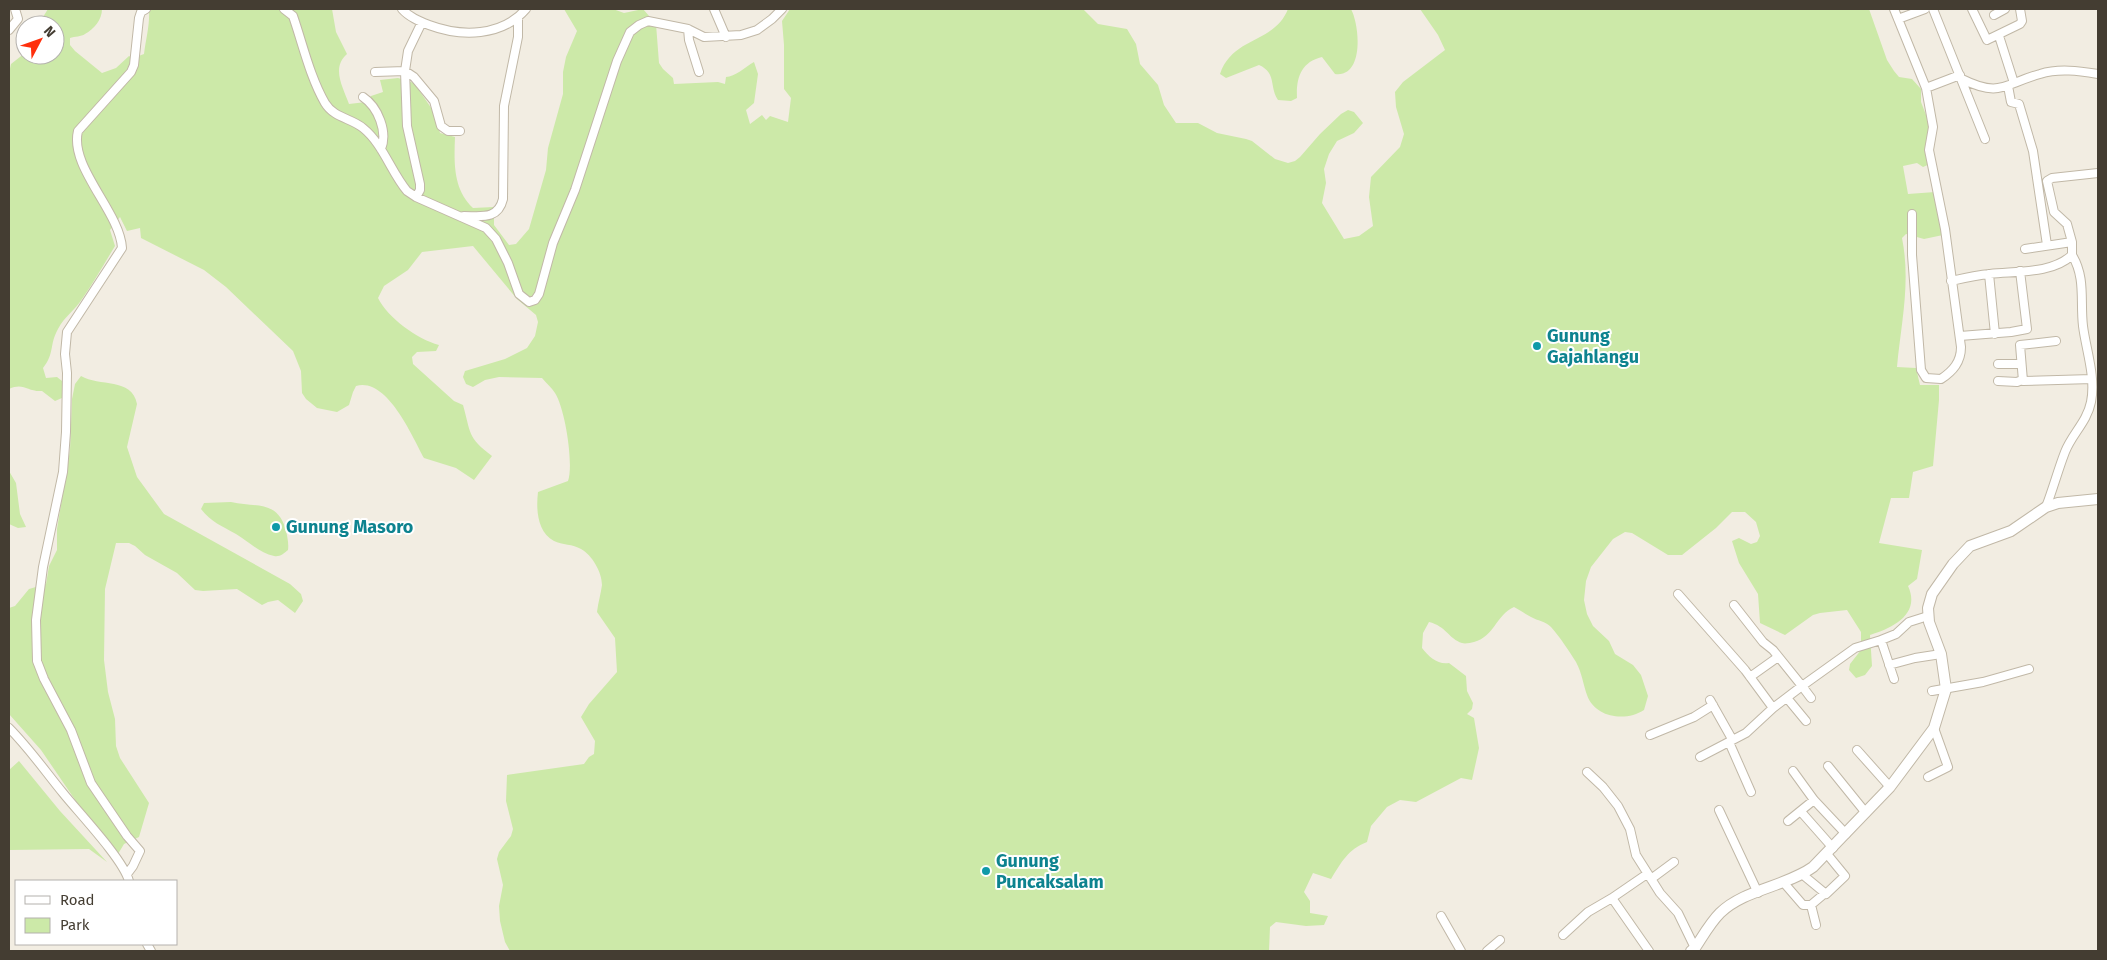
<svg xmlns="http://www.w3.org/2000/svg" width="2107" height="960" viewBox="0 0 2107 960" font-family="'Fira Sans',sans-serif">
<style>
.green{fill:#cce9a8}
.lines{fill:none;stroke-linecap:round;stroke-linejoin:round}
.minor-casing{stroke:#c1b8a7;stroke-width:10}
.tertiary-casing{stroke:#c1b8a7;stroke-width:12}
.minor{stroke:#fff;stroke-width:8}
.tertiary{stroke:#fff;stroke-width:10}
.culture-dot{fill:#0f9aa8;stroke:#fff;stroke-width:2}
.labels{text-anchor:middle;dominant-baseline:central;stroke-width:4;stroke-linejoin:round;paint-order:stroke}
.culture-label{font-size:18px;font-weight:bold;fill:#0d838f;stroke:#fff;text-anchor:start}
</style>
<rect width="100%" height="100%" fill="#f2ede2"/>
<path class="green" d="M 48,9 L 102,9 C 102,20 94,29 85,34 C 81,37 75,36 70,38 L 70,45 L 75,51 L 102,73 L 116,68 L 129,56 L 133,58 L 144,54 C 146,38 150,25 149,9 L 332,9 L 336,32 L 347,54 C 331,68 343,87 349,104 L 366,102 L 371,96 L 383,92 L 380,80 L 398,78 L 414,83 L 434,112 L 440,133 L 455,137 C 454,163 453,189 473,208 L 494,207 L 494,225 L 509,245 L 516,244 L 529,229 L 546,170 L 548,148 L 563,94 L 563,72 L 566,57 L 577,31 L 564,9 L 613,9 L 624,13 L 643,9 L 656,24 L 659,63 L 663,69 L 673,78 L 674,84 L 718,82 L 725,84 L 726,77 C 735,77 745,67 754,62 L 758,74 L 754,103 L 746,110 L 750,124 L 762,115 L 766,120 L 770,116 L 788,122 L 791,98 L 784,89 L 784,45 L 782,21 L 790,9 L 1083,9 L 1098,24 L 1127,29 L 1136,44 L 1140,64 L 1158,85 L 1164,105 L 1176,123 L 1198,123 L 1217,133 L 1246,139 L 1252,141 L 1275,159 L 1288,163 L 1295,161 L 1300,157 L 1320,134 L 1341,114 L 1348,110 L 1354,112 L 1363,123 L 1354,133 L 1337,141 L 1329,154 L 1324,169 L 1326,183 L 1322,203 L 1344,239 L 1359,236 L 1373,226 L 1369,197 L 1371,177 L 1400,147 L 1404,134 L 1396,107 L 1395,92 L 1403,82 L 1445,50 L 1438,35 L 1420,9 L 1869,9 L 1887,60 L 1894,71 L 1899,77 L 1912,79 L 1921,89 L 1921,102 L 1928,120 L 1930,164 L 1923,167 L 1917,163 L 1903,166 L 1908,194 L 1935,192 L 1943,235 L 1924,239 L 1906,234 L 1902,238 C 1911,283 1901,323 1897,367 L 1916,368 L 1920,385 L 1939,385 L 1939,400 L 1933,466 L 1913,472 L 1909,498 L 1891,498 L 1879,543 L 1922,550 L 1917,579 L 1908,586 C 1921,614 1893,628 1870,635 L 1872,666 L 1865,675 L 1856,678 L 1849,670 L 1850,664 L 1861,650 L 1861,632 L 1847,610 L 1820,613 L 1813,615 L 1785,635 L 1760,623 L 1758,594 L 1739,563 L 1732,541 L 1739,538 L 1751,544 L 1757,542 L 1760,536 L 1756,522 L 1745,512 L 1732,512 L 1716,528 L 1682,555 L 1668,555 L 1632,533 L 1625,532 L 1613,539 L 1591,567 L 1586,581 L 1584,600 L 1587,614 L 1593,626 L 1609,641 L 1615,654 L 1633,665 L 1641,675 L 1648,696 L 1644,710 C 1626,722 1595,718 1587,695 C 1583,684 1582,673 1576,662 C 1569,651 1560,637 1551,627 C 1545,621 1538,621 1531,617 C 1525,614 1520,610 1514,607 C 1495,616 1495,636 1474,642 C 1470,643 1465,644 1462,643 C 1449,639 1446,626 1429,622 L 1423,633 L 1422,648 C 1429,657 1438,665 1449,663 L 1466,676 L 1467,691 L 1473,703 L 1472,709 L 1467,714 L 1474,718 L 1479,748 L 1472,780 L 1461,778 L 1416,802 L 1400,800 L 1387,807 L 1371,826 L 1367,842 C 1348,849 1341,863 1331,879 L 1313,873 L 1304,892 L 1310,901 L 1310,913 L 1328,916 L 1324,925 L 1306,926 L 1276,922 L 1270,927 L 1269,951 L 510,951 L 505,942 L 500,921 L 499,906 L 503,885 L 497,859 L 499,852 L 511,836 L 513,829 L 506,801 L 507,775 L 584,764 L 589,757 L 594,754 L 595,741 L 581,717 L 589,704 L 617,672 L 615,638 L 597,612 C 598,603 601,593 602,585 C 602,572 592,555 581,549 C 573,544 562,545 554,541 C 537,532 536,509 538,492 L 568,481 C 574,465 565,408 555,393 C 552,388 546,383 542,378 L 499,377 L 485,380 L 473,387 L 466,384 L 463,377 L 465,371 L 505,359 L 527,348 L 535,336 L 538,322 L 536,315 L 517,299 L 473,246 L 422,252 L 408,270 L 384,286 L 378,298 C 388,318 417,339 439,345 L 436,351 L 417,352 L 412,357 L 413,364 L 454,401 L 463,405 C 471,433 467,437 492,456 L 474,480 L 456,468 L 424,458 C 412,436 387,377 356,386 L 353,392 L 349,405 L 337,412 L 317,408 L 306,399 L 302,393 L 301,371 L 293,351 L 226,287 L 204,270 L 141,238 L 140,228 L 127,231 L 120,217 L 110,230 L 115,246 C 104,264 94,282 82,299 C 75,310 64,317 58,329 C 49,345 55,353 43,368 L 46,378 L 57,377 L 62,381 L 62,398 L 55,401 L 42,391 C 27,392 24,382 9,389 L 9,73 L 11,64 L 25,53 L 36,61 L 43,62 L 47,55 L 55,55 L 55,25 L 43,25 L 43,17 Z
M 1288,9 L 1351,9 C 1360,26 1364,78 1335,74 L 1322,57 C 1301,62 1296,78 1297,98 L 1291,101 L 1278,100 C 1269,87 1277,73 1259,65 L 1226,78 L 1220,74 C 1233,36 1274,44 1288,9 Z
M 81,376 C 99,387 132,377 137,404 L 127,447 L 137,477 L 164,514 L 290,584 L 301,594 L 303,601 L 295,613 L 278,600 L 268,602 L 262,605 L 237,589 L 203,591 L 195,590 L 177,573 L 145,555 L 135,546 L 129,543 L 116,543 L 105,589 L 104,660 L 108,692 L 115,719 L 116,746 L 120,758 L 149,803 L 139,837 L 124,844 L 118,854 L 82,810 L 41,750 L 9,714 L 9,608 L 15,606 L 29,589 L 46,584 L 49,566 L 57,550 L 57,529 L 70,450 L 72,399 L 75,384 Z
M 9,471 L 16,483 L 20,514 L 26,527 L 18,528 L 9,524 Z
M 231,502 C 255,508 277,499 286,530 C 287,536 289,543 288,550 C 283,554 280,557 274,556 C 259,553 248,541 236,534 C 222,526 211,522 201,509 L 204,503 Z
M 19,761 L 60,811 L 107,862 L 89,849 L 9,850 L 9,770 Z"/>
<g class="lines">
<g class="minor-casing">
<path id="minor" d="M 284,9 L 293,16 C 303,45 310,77 325,103 C 334,118 351,118 363,128 C 383,144 391,172 407,191 L 416,197 L 486,228 L 496,239 L 508,263 L 519,294 L 529,302 L 535,300 L 539,294 L 553,243 L 575,190 L 617,61 L 630,32 L 639,25 L 648,21 L 688,29 L 704,37 L 741,35 L 757,30 L 772,19 L 782,9
M 402,9 C 409,17 419,21 429,25 C 461,37 502,37 526,9
M 714,9 L 726,37
M 1894,9 L 1926,88 L 1933,127 L 1929,150 L 1945,229 L 1961,347 C 1961,362 1953,371 1941,379 L 1926,378 L 1921,370 L 1912,255 L 1912,214
M 1933,9 L 1985,139
M 1972,9 L 1987,40 L 2020,24 L 2022,21 L 2020,9
M 1994,15 L 2005,9
M 1898,19 L 1925,9
M 688,29 L 689,40 L 699,72
M 9,30 L 18,19 L 15,9
M 1999,36 L 2014,83
M 375,72 L 405,71 L 414,77 L 434,101 L 441,126 L 448,131 L 460,131
M 1962,79 C 2000,98 2004,84 2040,74 C 2059,68 2079,71 2098,74
M 2008,86 L 2011,102 L 2019,104 L 2033,151 L 2047,245
M 1926,88 L 1960,75
M 363,97 C 378,107 388,132 381,149
M 416,197 L 420,190 L 420,184 L 407,126 L 405,71 L 408,51 L 422,22
M 464,216 C 481,216 498,220 503,199 L 504,106 L 518,37 L 518,18
M 2025,249 L 2072,242
M 2072,255 L 2072,242 L 2067,224 L 2054,212 L 2047,181 L 2052,178 L 2098,173
M 1989,274 L 1995,334
M 1951,281 C 1964,278 1977,275 1990,274 C 2016,271 2052,274 2072,255 C 2086,278 2080,301 2083,326 C 2086,350 2096,377 2091,402 C 2087,422 2072,434 2065,452 C 2058,470 2053,489 2046,507
M 1960,336 L 2011,332 L 2027,329 L 2020,271
M 2056,341 L 2020,345 L 2023,381 L 2092,379
M 1998,364 L 2020,364
M 1998,381 L 2017,382 L 2022,380
M 1678,594 L 1745,670 L 1773,708
M 1734,605 L 1763,642 L 1773,650 L 1802,686 L 1855,648 L 1881,640
M 1889,665 L 1915,658 L 1941,654
M 1750,677 L 1778,657
M 1894,679 L 1881,640 L 1896,634 L 1909,622 L 1928,616
M 1932,691 L 1983,682 L 2029,669
M 1787,698 L 1806,721
M 1710,700 L 1732,739
M 9,728 C 29,748 45,771 63,793 C 79,813 123,859 129,881
M 1650,735 L 1694,717 L 1713,705
M 1729,742 L 1751,792
M 1857,750 L 1890,787
M 1700,757 L 1746,733 L 1773,708 L 1802,686 L 1811,698
M 1828,766 L 1866,813
M 1793,771 L 1814,800 L 1846,834
M 1587,772 L 1603,787 L 1618,806 L 1630,829 L 1636,855 L 1660,893 L 1678,913 L 1695,948
M 1928,777 L 1948,767 L 1934,728
M 1719,810 L 1758,893
M 1803,814 L 1833,848
M 1788,821 L 1814,800
M 127,874 L 133,866 L 140,851 L 127,836 L 91,783 L 71,730 L 44,679 L 37,661 L 36,620 L 43,567 L 63,472 L 66,432 L 67,373 L 65,354 L 67,332 L 122,248 C 120,212 69,167 78,131 L 131,72 L 134,65 L 139,18 L 141,12 L 146,9
M 1647,874 L 1612,898 L 1649,951
M 1803,875 L 1826,894 L 1845,876 L 1827,854
M 1651,879 L 1674,862
M 1784,883 L 1803,905 L 1811,905 L 1824,894
M 1811,905 L 1816,925
M 1441,916 L 1461,951
M 1563,935 L 1588,912 L 1612,898
M 147,944 L 151,951
M 1487,951 L 1500,940"/>
</g>
<g class="tertiary-casing">
<path id="tertiary" d="M 1691,951 L 1695,948 C 1703,936 1710,923 1720,913 C 1745,889 1785,887 1813,867 L 1890,787 L 1934,728 L 1946,689 L 1941,654 L 1929,622 L 1928,608 L 1932,594 L 1953,564 L 1970,546 L 2011,531 L 2046,507 L 2058,503 L 2098,499"/>
</g>
<use href="#minor" class="minor"/>
<use href="#tertiary" class="tertiary"/>
</g>
<g class="culture-dot">
<circle cx="1537" cy="346" r="5"/>
<circle cx="276" cy="527" r="5"/>
<circle cx="986" cy="871" r="5"/>
</g>
<g class="labels">
<g class="culture-label">
<text x="1547" y="336">Gunung<tspan x="1547" dy="21">Gajahlangu</tspan></text>
<text x="286" y="527">Gunung Masoro</text>
<text x="996" y="861">Gunung<tspan x="996" dy="21">Puncaksalam</tspan></text>
</g>
</g>
<rect width="2107" height="960" fill="none" stroke="#443d32" stroke-width="20"/>
<rect x="15" y="880" width="162" height="65" fill="#ffffff" stroke="#b4b1ad"/>
<rect x="25" y="896" width="25" height="8" fill="#ffffff" stroke="#b4b1ad"/>
<text x="60" y="905" font-size="15" fill="#443d32">Road</text>
<rect x="25" y="918" width="25" height="15" fill="#cce9a8" stroke="#b4b1ad"/>
<text x="60" y="930" font-size="15" fill="#443d32">Park</text>
<g transform="translate(40 40) rotate(49)"><circle r="24" fill="#ffffff" stroke="#b4b1ad"/>
<path d="M0-4L9 19L0 12L-9 19Z" fill="#ff300c"/>
<text y="-8" font-size="14" font-weight="bold" text-anchor="middle" fill="#443d32">N</text>
</g>
</svg>
